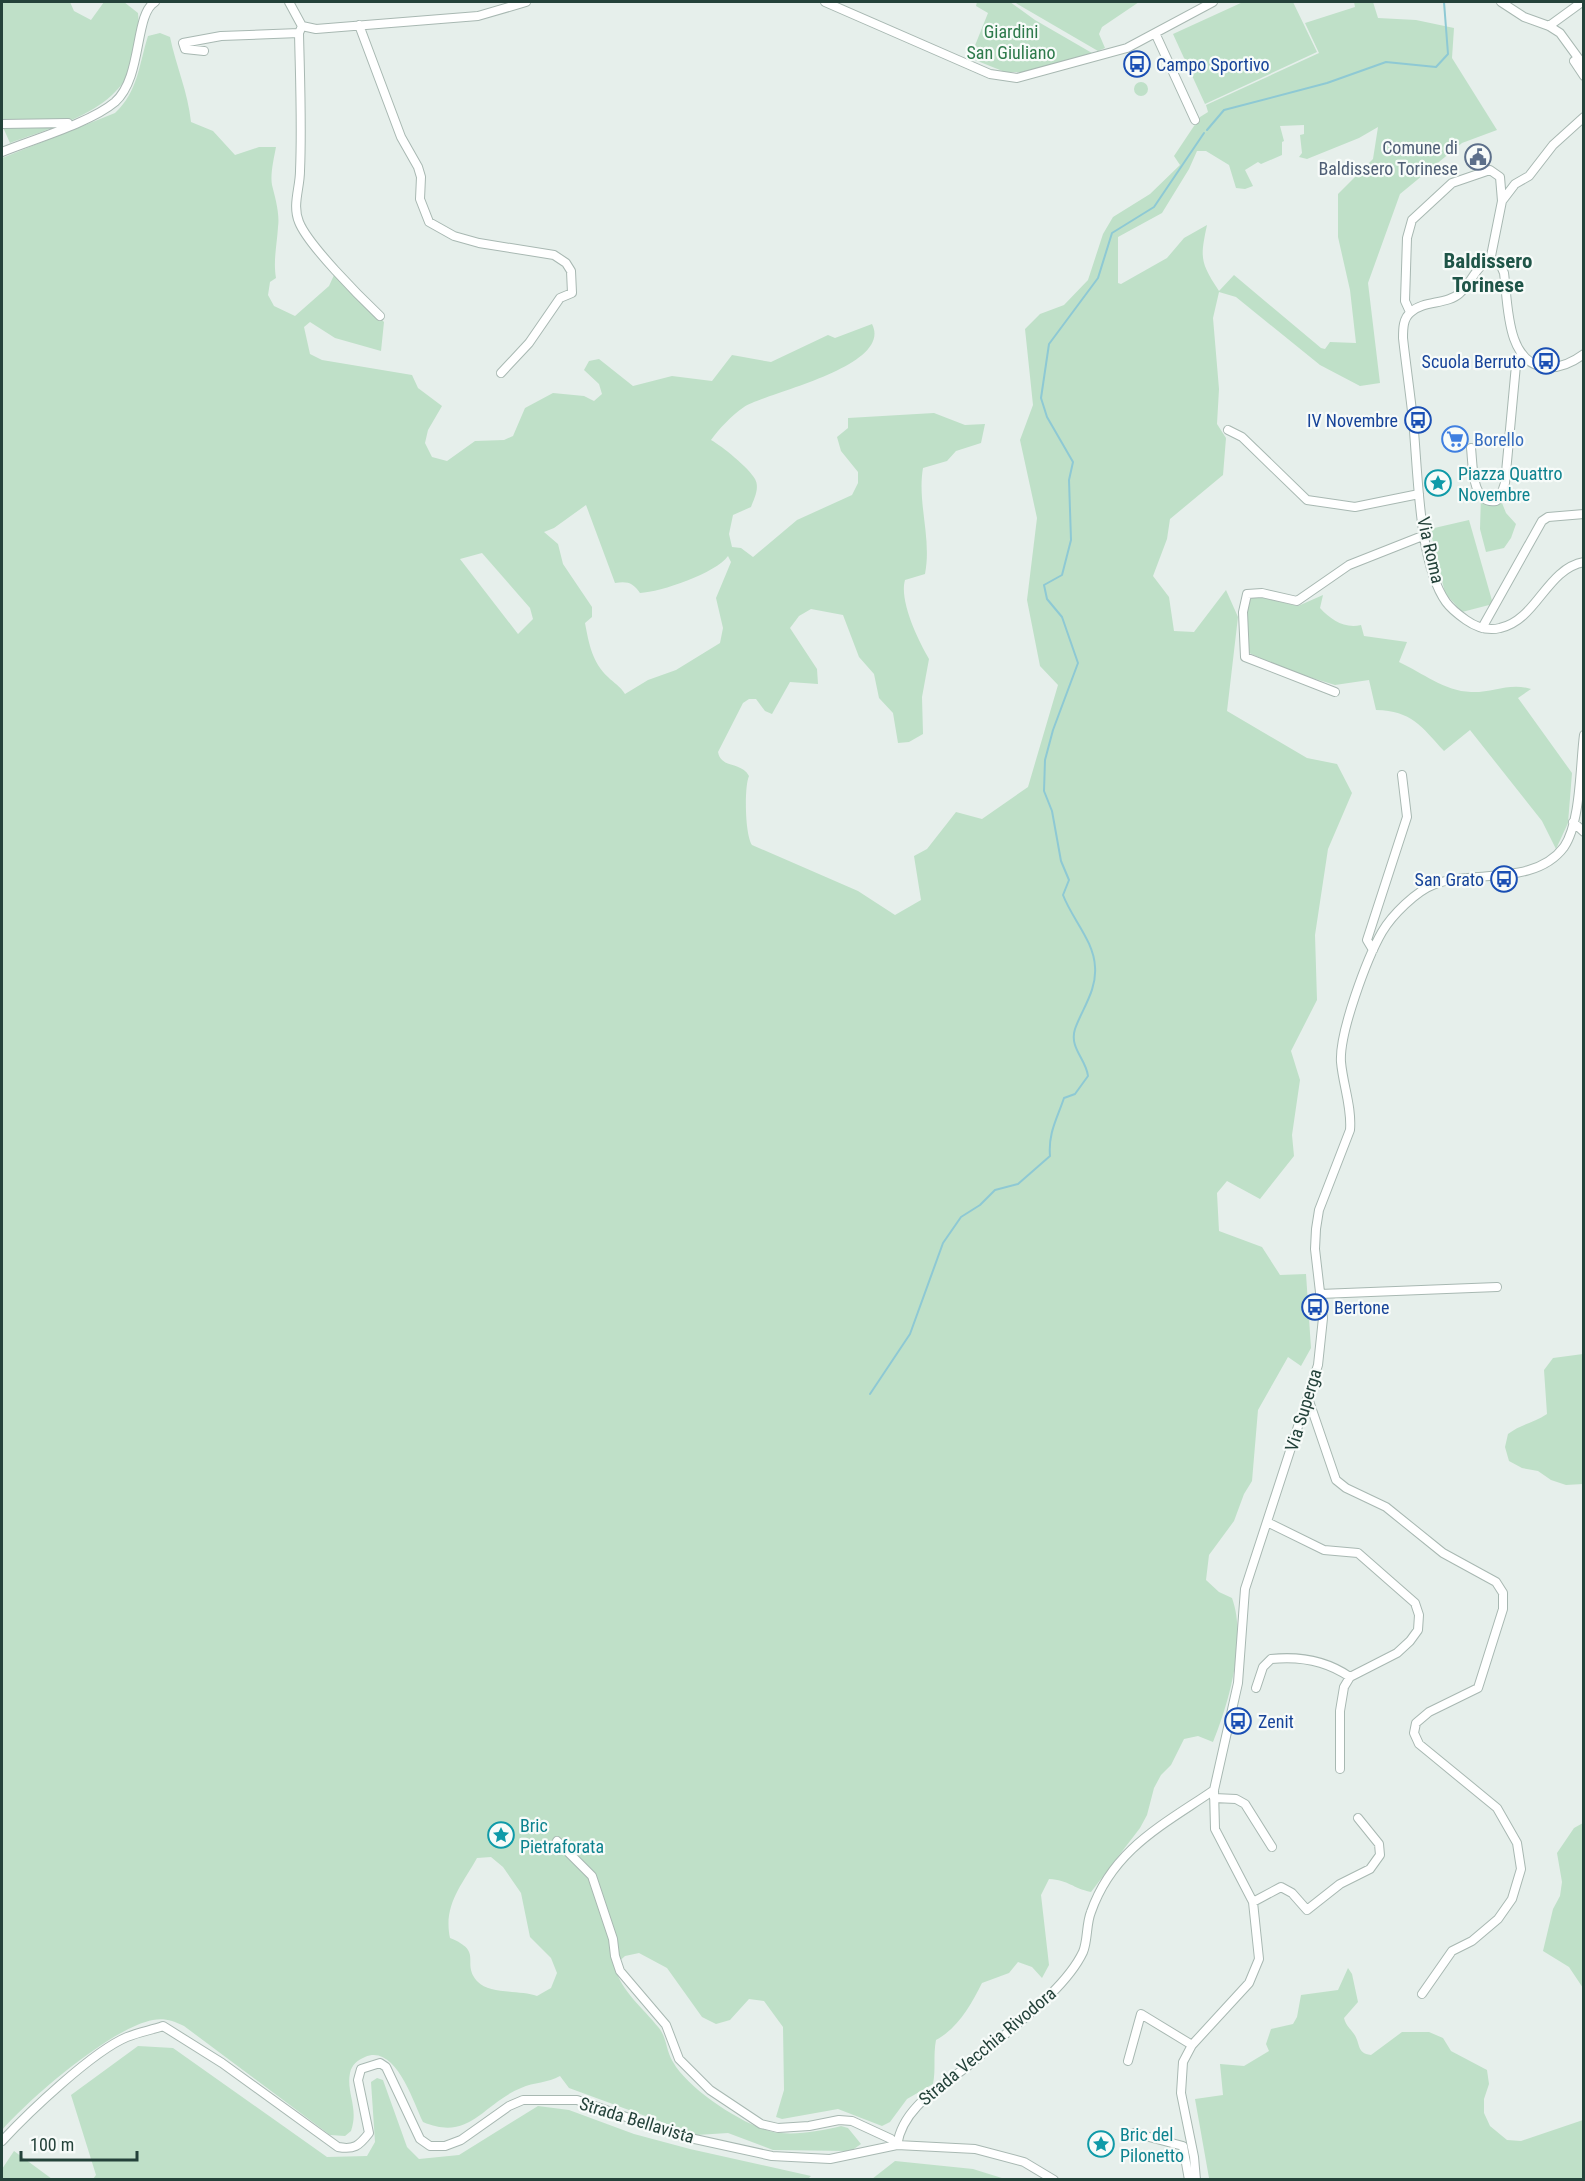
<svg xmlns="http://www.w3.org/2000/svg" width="1585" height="2181" viewBox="0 0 1585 2181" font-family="'Roboto Condensed',sans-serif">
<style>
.green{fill:#bfe0c8;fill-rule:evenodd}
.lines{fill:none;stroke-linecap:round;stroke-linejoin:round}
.stream{stroke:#8ec9d4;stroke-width:2}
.minor-casing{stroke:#a8b8b2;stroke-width:10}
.minor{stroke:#fff;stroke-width:8}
.labels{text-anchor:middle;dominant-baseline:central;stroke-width:4.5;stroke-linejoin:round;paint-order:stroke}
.park-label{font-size:18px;fill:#2d7a4b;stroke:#f7fbf9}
.transit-label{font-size:18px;fill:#164399;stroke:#f7fbf9;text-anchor:start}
.service-label{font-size:18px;fill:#4e5e75;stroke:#f7fbf9;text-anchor:end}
.shop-label{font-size:18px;fill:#366cbe;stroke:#f7fbf9;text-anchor:start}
.culture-label{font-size:18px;fill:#0d838f;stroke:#f7fbf9;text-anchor:start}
.street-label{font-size:18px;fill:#24423a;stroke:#f7fbf9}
.quarter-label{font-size:21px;font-weight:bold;fill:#1f5548;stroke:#f7fbf9}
</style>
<rect width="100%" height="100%" fill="#e6efeb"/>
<path class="green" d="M 2,2 L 70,2 L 74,11 L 91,20 L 104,2 L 124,2 L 138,13 C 147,103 79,118 10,143 L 2,125 Z
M 977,2 L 1010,2 L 1035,20 L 1092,53 L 1024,72 L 1005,72 L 970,58 L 988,13 L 976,6 Z
M 1014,2 L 1139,2 L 1102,27 L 1099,34 L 1105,48 L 1098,51 Z
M 1243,2 L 1293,2 L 1317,52 L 1205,104 L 1173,34 Z
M 1354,2 L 1373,2 L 1378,18 L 1416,20 L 1454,28 L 1452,58 L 1497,130 L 1462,143 L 1400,194 L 1368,283 L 1380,383 L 1360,386 L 1320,365 L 1236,297 L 1219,292 L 1213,318 L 1219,389 L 1217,424 L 1226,438 L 1223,475 L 1170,519 L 1167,539 L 1153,576 L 1169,597 L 1174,631 L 1194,632 L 1226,590 L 1238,617 L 1227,711 L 1307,758 L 1337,764 L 1352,793 L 1328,849 L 1315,935 L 1317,1000 L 1291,1051 L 1300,1080 L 1292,1135 L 1294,1156 L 1260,1199 L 1227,1181 L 1217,1193 L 1219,1231 L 1262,1247 L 1280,1275 L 1306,1274 L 1311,1348 L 1301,1366 L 1288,1357 L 1258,1410 L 1252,1481 L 1244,1494 L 1234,1521 L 1209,1555 L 1206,1580 L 1219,1592 L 1232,1598 C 1247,1639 1229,1703 1213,1742 L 1198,1736 L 1184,1739 L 1171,1765 L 1161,1775 L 1154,1788 L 1147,1815 L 1140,1828 L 1091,1892 C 1072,1888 1069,1880 1049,1879 L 1041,1895 L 1049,1965 L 1042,1978 L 1032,1967 L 1018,1962 L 1009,1973 L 982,1983 C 971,2005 958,2028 936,2040 C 933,2056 936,2069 933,2084 L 907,2099 L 890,2122 L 882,2126 L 838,2109 L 782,2119 L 776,2117 L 784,2090 L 783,2027 L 764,2001 L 749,1999 L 730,2020 L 716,2024 L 702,2017 L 667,1968 L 639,1953 L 625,1956 L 614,1966 C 622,1992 642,2007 659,2028 C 667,2038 666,2051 673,2062 C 688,2089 743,2125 773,2132 C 794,2136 821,2131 841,2126 L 848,2128 L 861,2144 L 851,2151 L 773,2150 L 728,2133 L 697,2135 L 569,2088 L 560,2076 C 548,2083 534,2082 521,2088 C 482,2104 470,2142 423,2122 C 413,2102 396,2044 365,2057 C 358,2060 352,2064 350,2073 C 346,2093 359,2108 351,2131 L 345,2136 L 330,2135 L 184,2026 C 173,2021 165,2018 153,2020 C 111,2028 31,2097 2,2130 L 2,158 L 115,113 C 138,92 139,64 148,36 L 160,33 L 170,37 C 176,66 188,92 191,122 L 213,131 L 235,155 L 259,147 L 276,147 C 274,158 270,174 272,185 C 275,197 280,214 278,227 C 277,245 273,260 276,278 L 270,282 L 268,295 L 274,306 L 295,316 L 329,286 L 335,273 L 384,322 L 381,351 L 335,338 L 310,322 L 304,327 L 310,354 L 322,360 L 412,375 L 418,388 L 442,406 L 428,430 L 425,443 L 432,457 L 447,461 L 475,441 L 504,440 L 513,436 L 525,408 L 553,393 L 584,396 L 594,401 L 602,394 L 599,384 L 584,370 L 589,361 L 599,359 L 633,386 L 672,376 L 712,381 L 732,355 L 771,362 L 828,335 L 835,338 L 872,324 C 894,367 764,393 744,407 C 732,415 719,429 711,440 C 722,446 749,468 755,479 C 760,488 754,499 751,507 L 733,515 L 729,534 L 732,547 L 741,548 L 753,557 L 797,520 L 852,495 L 858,483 L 858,472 L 841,451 L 837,437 L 848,428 L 848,418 L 934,413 L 965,425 L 985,424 L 981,443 L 956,451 L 947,461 L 923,468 C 917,503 932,538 925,574 L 905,580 C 899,601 918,640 929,659 L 922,697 L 923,734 L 909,742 L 898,743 L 893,713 L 879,698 L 874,674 L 859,657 L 843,615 L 811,609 L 799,616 L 790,628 L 817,669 L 818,684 L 790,682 L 772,714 L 765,711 L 756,699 L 749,699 L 743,703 L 718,752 C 721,769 741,761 749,776 C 744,787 745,835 752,845 L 858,891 L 895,915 L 921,900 L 914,856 L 927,849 L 956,812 L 982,819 L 1028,787 L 1058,685 L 1040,666 L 1027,600 L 1037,518 L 1020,440 L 1033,405 L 1025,329 L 1040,314 L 1064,305 L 1088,280 L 1103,234 L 1113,217 L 1150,194 L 1180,165 L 1174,156 L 1200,117 L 1208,112 L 1206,105 L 1319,53 L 1305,23 L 1355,7 ZM 1304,125 L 1304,134 L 1300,135 L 1302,153 L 1299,157 L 1307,159 L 1359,138 L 1378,127 L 1373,159 L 1338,194 L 1338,237 L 1350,290 L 1356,343 L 1330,342 L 1325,349 L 1321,348 L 1234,275 L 1219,291 C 1200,262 1200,258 1207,225 L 1184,238 L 1167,258 L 1121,284 L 1118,283 L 1118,237 L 1162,213 L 1189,169 L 1197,151 L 1206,151 L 1229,165 L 1236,188 L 1245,189 L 1253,186 L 1245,170 L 1258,162 L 1261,164 L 1282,155 L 1282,142 L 1284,141 L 1280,126 ZM 586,505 L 615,583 C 628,581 633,583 640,593 C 661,592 716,573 728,556 L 731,562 L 716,598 L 723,628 L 720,643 L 676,670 L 648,680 L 625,694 C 620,686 614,683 608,677 C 592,662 589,644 585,623 L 592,617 L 592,607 L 563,564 L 558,544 L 544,532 L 554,528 ZM 482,553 L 530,608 L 533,619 L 518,634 L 460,559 ZM 491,1857 L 503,1867 L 521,1893 L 530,1937 L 551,1958 L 557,1973 L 551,1988 L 537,1996 C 520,1990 489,1994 478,1982 C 460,1963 485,1952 450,1938 C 443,1905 462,1885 477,1858 Z
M1134 89a7 7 0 1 1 14 0a7 7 0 1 1-14 0Z
M 1481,495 L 1486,499 L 1500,498 L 1506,513 L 1516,524 L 1511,538 L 1504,548 L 1486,552 L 1480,529 Z
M 1469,520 L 1493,604 L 1462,612 L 1445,593 L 1430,529 Z
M 1323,595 L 1320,608 C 1331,620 1345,629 1361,625 L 1364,636 L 1407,642 L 1399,662 C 1423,673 1444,691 1471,692 C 1492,693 1510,682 1531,689 L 1518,698 L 1572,773 L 1568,823 L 1556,849 L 1542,821 L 1470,730 L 1444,751 C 1421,726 1412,711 1376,710 L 1369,680 L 1335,685 L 1289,671 L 1247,652 L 1247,611 L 1251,597 L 1256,596 L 1298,606 Z
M 1583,1354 L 1583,1484 L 1566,1485 L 1551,1480 L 1538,1471 L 1522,1468 L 1509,1461 L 1505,1447 L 1508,1434 C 1521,1424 1534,1423 1547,1414 L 1544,1370 L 1553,1358 Z
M 1583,1823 L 1583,1988 L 1569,1967 L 1543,1951 L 1553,1909 L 1560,1896 L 1562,1882 L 1557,1853 L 1574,1828 Z
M 1348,1968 L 1352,1974 L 1358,2002 L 1344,2018 C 1346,2026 1350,2028 1354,2034 C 1361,2044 1356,2053 1371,2055 L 1402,2032 L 1429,2032 L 1443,2038 L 1451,2051 L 1487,2070 L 1489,2084 L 1484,2099 L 1484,2113 L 1490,2126 L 1507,2140 L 1521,2141 L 1583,2120 L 1583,2179 L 1209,2178 L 1195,2099 L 1223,2095 L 1220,2064 L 1244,2066 L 1269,2051 L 1266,2044 L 1271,2029 L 1293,2024 L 1297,2017 L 1301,1995 L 1338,1990 Z
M 138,2046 L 173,2048 L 327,2157 L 367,2156 L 375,2142 L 371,2082 L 377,2078 L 383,2080 L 407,2147 L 419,2159 L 459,2155 L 538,2106 L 569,2110 L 634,2134 L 690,2149 L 811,2176 L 807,2180 L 93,2179 L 96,2175 L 71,2095 Z
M 14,2151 L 52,2179 L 2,2179 L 2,2169 Z
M 895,2161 L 973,2169 L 1005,2179 L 872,2179 Z"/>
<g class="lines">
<path class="stream" d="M 1207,130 L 1224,110 L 1327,83 L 1386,62 L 1436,67 L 1448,54 L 1444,2
M 870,1394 L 910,1334 L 943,1243 L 961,1217 L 980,1205 L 995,1190 L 1018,1184 L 1050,1156 C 1048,1133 1057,1119 1064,1098 L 1075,1094 L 1088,1076 C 1086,1059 1069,1048 1075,1029 C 1082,1009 1097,990 1095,967 C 1094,941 1072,919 1063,895 L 1069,880 L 1061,861 L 1052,811 L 1044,791 L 1045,760 L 1053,730 L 1078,663 L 1062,617 L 1047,599 L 1044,585 L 1062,575 L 1071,540 L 1069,480 L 1073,462 L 1047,417 L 1041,398 L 1049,344 L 1098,278 L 1112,233 L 1154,207 L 1204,133"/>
<g class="minor-casing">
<path id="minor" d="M 289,2 L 302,26 L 316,29 L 478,16 L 526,2
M 825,2 L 990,74 L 1017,78 L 1127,48 L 1213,2
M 1501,2 L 1524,17 L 1549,26 L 1560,33 L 1584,66
M 359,25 L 401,137 L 418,167 L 421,177 L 420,199 L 429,222 L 454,236 L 479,243 L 554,255 L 566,263 L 571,271 L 572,293 L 560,298 L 529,343 L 501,373
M 302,26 L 299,33 C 300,79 302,125 300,171 C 300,188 292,205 299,222 C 308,245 360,297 380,316
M 1549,26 L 1582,2
M 1156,35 L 1195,120
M 204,51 L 185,49 L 183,43 L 221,36 L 299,33
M 1574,61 L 1584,76
M 2,124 L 68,123
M 2,152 C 34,139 90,123 115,102 C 143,77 134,14 155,2
M 1490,261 L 1502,201 L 1515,184 L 1529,176 L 1553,145 L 1584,117
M 1410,312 L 1405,301 L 1407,238 L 1412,220 L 1452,183 L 1490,170 L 1500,177 L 1502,201
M 1584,354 C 1573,362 1560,369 1545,367 C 1506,363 1508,303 1504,273 L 1501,266 L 1493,260 C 1476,263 1472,283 1460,293 C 1447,305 1424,300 1411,312 C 1403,318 1403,329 1403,338 C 1406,365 1410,392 1413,420 C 1418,468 1418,563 1446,602 C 1451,609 1459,615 1466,620 C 1476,627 1488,631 1500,628 C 1537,620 1546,569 1584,562
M 1228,430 L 1242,437 L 1307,500 L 1355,507 L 1419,494
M 1471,448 C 1473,464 1471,505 1496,501 L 1500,498 L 1505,483 L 1516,365 L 1522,354
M 1482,628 L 1542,521 L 1548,517 L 1584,514
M 1335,692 L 1245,657 L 1243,612 L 1247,594 L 1262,593 L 1297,601 L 1349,565 L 1425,535
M 1573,822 L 1584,832
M 1373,950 L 1367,940 L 1407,817 L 1402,775
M 1320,1294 L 1497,1287
M 1308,1398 L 1336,1480 L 1346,1488 L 1386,1507 L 1443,1553 L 1496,1582 L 1503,1593 L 1503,1609 L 1478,1688 L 1429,1712 L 1416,1723 L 1414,1733 L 1419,1744 L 1430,1753 L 1497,1808 L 1517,1843 L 1521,1869 L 1512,1899 L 1498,1919 L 1472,1941 L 1452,1951 L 1422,1994
M 1267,1522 L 1324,1550 L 1358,1553 L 1415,1603 L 1419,1615 L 1418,1630 L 1410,1641 L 1397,1653 L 1350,1677 L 1344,1687 L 1340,1711 L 1340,1769
M 1256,1688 L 1263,1667 L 1271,1659 C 1299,1656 1327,1661 1350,1677
M 1214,1798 L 1236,1799 L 1245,1804 L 1272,1847
M 557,1841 L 592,1876 L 613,1939 L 615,1956 L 620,1971 L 666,2025 L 679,2059 L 710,2090 L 761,2124 L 778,2128 L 809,2126 L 839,2120 L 852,2121 L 891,2139 L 897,2145
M 1253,1902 L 1281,1887 L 1292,1893 L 1307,1910 L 1340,1884 L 1370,1869 L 1380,1855 L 1379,1844 L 1358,1818
M 1128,2061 L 1141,2014 L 1192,2045
M 1134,2133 L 1183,2146 L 1189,2180
M 2,2141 C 28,2113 93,2051 127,2037 C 139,2032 152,2030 163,2026 L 222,2063 L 338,2147 C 354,2150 359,2146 369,2133 L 358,2080 L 361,2069 L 380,2063 L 386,2067 L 420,2139 L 430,2146 L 445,2146 L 461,2140 L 509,2106 L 523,2100 L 577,2100 L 681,2136 L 772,2156 L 830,2159 L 897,2145 L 975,2149 L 1024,2162 L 1054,2180
M 897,2145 C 904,2101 951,2083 981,2055 C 1012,2027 1065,1990 1083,1952 C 1088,1940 1086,1924 1091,1912 C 1113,1849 1163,1825 1214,1790
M 1196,2180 L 1194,2157 L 1181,2093 L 1183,2062 L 1192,2045 L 1249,1983 L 1259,1959 L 1253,1902 L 1215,1829 L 1214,1790 L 1238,1683 L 1245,1589 L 1318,1365 L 1323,1318 L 1315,1249 L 1316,1229 L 1319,1210 L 1350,1130 C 1352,1107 1343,1085 1341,1062 C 1339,1033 1367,958 1382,932 C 1392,915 1416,891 1435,884 C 1474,870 1535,886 1564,847 C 1581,822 1580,765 1584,735"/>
</g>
<use href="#minor" class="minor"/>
</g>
<defs>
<g id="bus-ring" transform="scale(1.35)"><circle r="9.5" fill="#f7fbf9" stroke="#1a4fb4" stroke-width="1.5"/><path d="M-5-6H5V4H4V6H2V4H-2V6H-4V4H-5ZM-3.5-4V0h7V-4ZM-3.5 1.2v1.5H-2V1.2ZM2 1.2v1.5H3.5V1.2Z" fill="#1a4fb4"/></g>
<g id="civic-ring" transform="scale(1.35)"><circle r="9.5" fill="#f7fbf9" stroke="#5c6f8a" stroke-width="1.5"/><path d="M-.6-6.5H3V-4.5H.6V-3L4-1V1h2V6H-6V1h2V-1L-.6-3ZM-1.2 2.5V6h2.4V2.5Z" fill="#5c6f8a"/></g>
<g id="supermarket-ring" transform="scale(1.35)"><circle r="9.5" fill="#f7fbf9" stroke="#3f7fe0" stroke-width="1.5"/><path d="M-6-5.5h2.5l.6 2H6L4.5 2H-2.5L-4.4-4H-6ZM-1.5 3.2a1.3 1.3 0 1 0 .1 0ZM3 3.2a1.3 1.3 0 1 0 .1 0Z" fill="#3f7fe0"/></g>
<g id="sight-ring" transform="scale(1.35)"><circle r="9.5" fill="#f7fbf9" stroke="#0f9aa8" stroke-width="1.5"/><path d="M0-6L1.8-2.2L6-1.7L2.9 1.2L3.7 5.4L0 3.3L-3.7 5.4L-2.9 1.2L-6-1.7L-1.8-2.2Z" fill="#0f9aa8"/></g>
</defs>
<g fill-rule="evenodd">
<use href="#bus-ring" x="1137" y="64"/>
<use href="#civic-ring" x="1478" y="157"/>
<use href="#bus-ring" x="1546" y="361"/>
<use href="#bus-ring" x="1418" y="420"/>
<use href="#supermarket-ring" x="1455" y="439"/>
<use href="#sight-ring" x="1438" y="483"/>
<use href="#bus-ring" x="1504" y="879"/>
<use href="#bus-ring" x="1315" y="1307"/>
<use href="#bus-ring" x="1238" y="1721"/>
<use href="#sight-ring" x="501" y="1835"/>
<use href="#sight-ring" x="1101" y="2144"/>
</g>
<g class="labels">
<g class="park-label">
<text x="1011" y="31">Giardini<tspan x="1011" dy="21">San Giuliano</tspan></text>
</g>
<g class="transit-label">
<text x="1156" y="64">Campo Sportivo</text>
<text x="1526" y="361" text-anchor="end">Scuola Berruto</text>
<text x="1398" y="420" text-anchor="end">IV Novembre</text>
<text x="1484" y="879" text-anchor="end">San Grato</text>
<text x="1334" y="1307">Bertone</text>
<text x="1258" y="1721">Zenit</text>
</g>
<g class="service-label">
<text x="1458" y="147">Comune di<tspan x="1458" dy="21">Baldissero Torinese</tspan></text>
</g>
<g class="shop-label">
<text x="1474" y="439">Borello</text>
</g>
<g class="culture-label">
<text x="1458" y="473">Piazza Quattro<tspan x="1458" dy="21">Novembre</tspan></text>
<text x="520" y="1825">Bric<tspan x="520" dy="21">Pietraforata</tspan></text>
<text x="1120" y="2134">Bric del<tspan x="1120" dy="21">Pilonetto</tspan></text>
</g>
<g class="street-label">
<text transform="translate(1431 550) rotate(77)">Via Roma</text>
<text transform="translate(1303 1410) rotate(-73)">Via Superga</text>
<text transform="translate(987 2046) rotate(-40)">Strada Vecchia Rivodora</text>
<text transform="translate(637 2120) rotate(17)">Strada Bellavista</text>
</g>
<g class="quarter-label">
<text x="1488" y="261">Baldissero<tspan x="1488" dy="24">Torinese</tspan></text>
</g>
</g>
<rect width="1585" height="2181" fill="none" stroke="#24423a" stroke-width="6"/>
<path d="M21 2151v9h116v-9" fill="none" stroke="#24423a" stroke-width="3"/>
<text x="30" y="2151" font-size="18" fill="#24423a" stroke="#f7fbf9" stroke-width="4.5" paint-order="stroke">100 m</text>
</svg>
